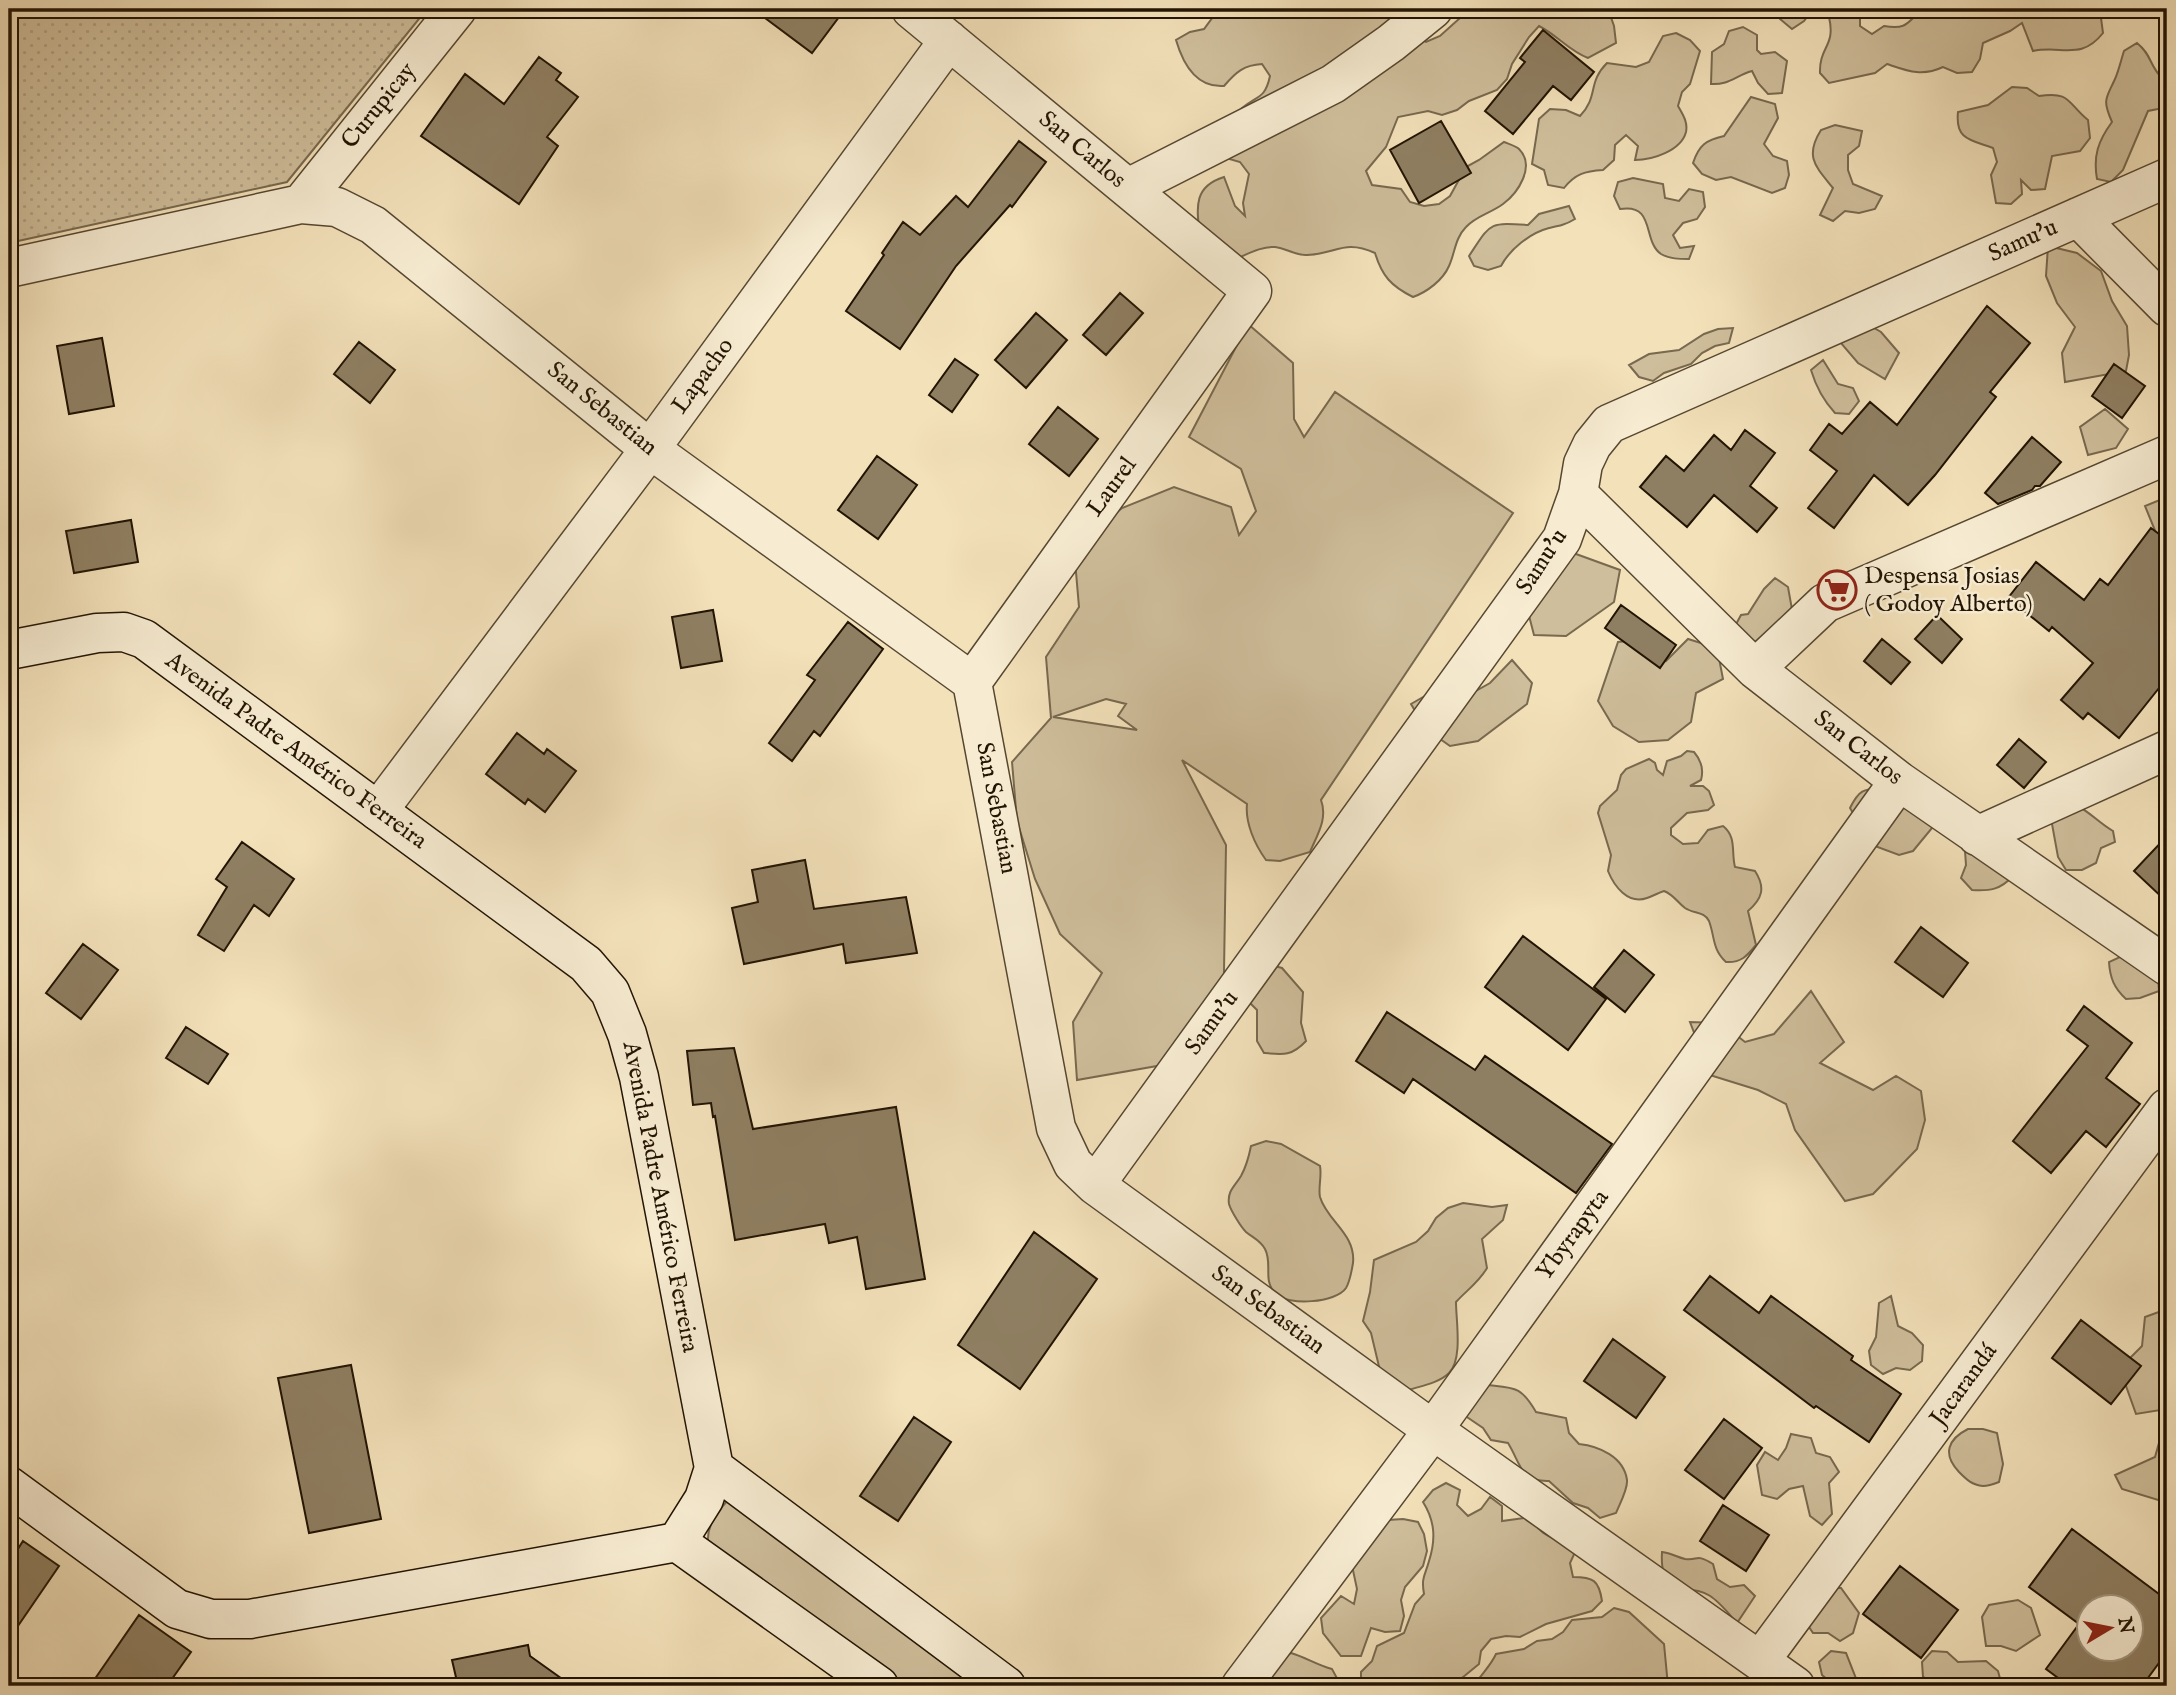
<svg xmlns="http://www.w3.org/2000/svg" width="2176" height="1695" viewBox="0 0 2176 1695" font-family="'IM FELL English',serif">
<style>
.grass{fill:#cfbe9b;stroke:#78694f;stroke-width:2;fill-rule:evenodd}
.park{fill:url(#park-dots);stroke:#78694f;stroke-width:2}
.building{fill:#8f7f62;stroke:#221403;stroke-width:2;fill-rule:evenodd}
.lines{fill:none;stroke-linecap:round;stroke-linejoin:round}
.street-casing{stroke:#564731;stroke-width:41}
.secondary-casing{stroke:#221403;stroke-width:41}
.street{stroke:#f7ecd2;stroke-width:38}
.secondary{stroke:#f7ecd2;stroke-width:38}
.labels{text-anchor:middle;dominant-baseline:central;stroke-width:5;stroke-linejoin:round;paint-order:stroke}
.street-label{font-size:24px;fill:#221403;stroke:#f7ecd2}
.poi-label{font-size:24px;fill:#221403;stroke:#f7ecd2;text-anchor:start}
</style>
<defs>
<pattern id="park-dots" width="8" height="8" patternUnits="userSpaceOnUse" patternTransform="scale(1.75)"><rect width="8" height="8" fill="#cfbe9b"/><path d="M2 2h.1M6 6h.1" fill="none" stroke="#b1a284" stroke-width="1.8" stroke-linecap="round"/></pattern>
</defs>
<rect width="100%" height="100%" fill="#f3e1ba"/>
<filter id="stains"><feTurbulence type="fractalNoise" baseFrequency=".00286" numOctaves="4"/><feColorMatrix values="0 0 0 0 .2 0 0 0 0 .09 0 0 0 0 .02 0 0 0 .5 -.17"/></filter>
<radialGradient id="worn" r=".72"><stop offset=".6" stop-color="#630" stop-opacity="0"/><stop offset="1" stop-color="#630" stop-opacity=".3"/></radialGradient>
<path class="grass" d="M 1276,9 L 1405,9 L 1413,35 L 1426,42 L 1440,36 L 1470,9 L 1608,9 L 1614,26 L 1616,43 L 1588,58 C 1569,51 1557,35 1539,26 L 1529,37 L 1512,64 L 1507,79 L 1497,90 L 1469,101 L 1457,110 L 1442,115 L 1428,111 L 1398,117 L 1386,147 L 1366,171 L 1372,185 L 1401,189 L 1410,202 L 1424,206 L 1439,204 L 1450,196 L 1466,167 L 1479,160 L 1504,142 C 1509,144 1516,146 1519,149 C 1536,166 1518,193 1503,204 C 1491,213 1476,216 1466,227 C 1455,238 1455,253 1449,266 C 1443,280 1427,292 1413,297 C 1391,286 1382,276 1375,253 C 1344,239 1336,254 1307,255 C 1296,256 1286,248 1275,247 C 1261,246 1246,255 1233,260 L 1200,237 C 1197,209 1192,187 1224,177 L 1235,206 L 1245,216 L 1243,203 L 1249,174 L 1240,162 L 1226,158 L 1224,130 C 1230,123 1236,114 1242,108 C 1258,95 1265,99 1270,76 L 1262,64 C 1244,65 1236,72 1224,86 C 1196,88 1183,64 1176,40 L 1190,32 L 1204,29 L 1213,17 L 1241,10 L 1256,12 Z
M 1778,9 L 1813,9 L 1804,21 L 1792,29 L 1780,19 Z
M 1834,9 L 1860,9 L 1860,26 L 1872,34 L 1884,26 C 1907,30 1907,23 1922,9 L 2104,9 L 2101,18 L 2103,33 C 2081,61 2062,45 2033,51 L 2022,23 L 2010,31 L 1983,43 L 1980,59 L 1972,72 L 1957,73 L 1943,67 C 1922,77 1908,71 1887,64 L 1875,73 L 1829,83 L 1820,73 C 1819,46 1836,47 1829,17 Z
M 1743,27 L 1757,35 L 1757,50 L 1761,54 L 1775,52 L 1787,61 L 1782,93 L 1768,94 L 1758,83 L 1752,71 C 1735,76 1729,85 1711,84 L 1712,52 L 1724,44 L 1729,31 Z
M 1676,33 L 1690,40 L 1700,51 L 1690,84 L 1682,92 L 1678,106 C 1683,115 1688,122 1686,132 C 1681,151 1652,160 1635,160 L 1638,146 L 1626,135 L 1615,145 L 1614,160 L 1603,170 C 1585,171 1575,174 1564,188 L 1548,185 L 1544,170 L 1532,164 L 1539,119 L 1550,109 L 1566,110 L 1580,116 C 1599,96 1587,83 1607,63 L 1636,67 L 1649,62 L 1663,36 Z
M 2137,43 C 2152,55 2149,65 2162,78 L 2167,73 L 2167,112 L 2163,108 L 2148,111 L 2123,170 L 2111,182 L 2097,179 C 2093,156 2098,141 2112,122 C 2102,99 2106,99 2115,79 C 2119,70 2121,60 2124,51 Z
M 2012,87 L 2027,88 L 2039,96 C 2071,91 2067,103 2088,120 L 2090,138 L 2080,151 L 2052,156 L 2045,189 L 2031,190 L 2021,180 L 2022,194 L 2011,204 L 1996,203 L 1991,175 L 1997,162 L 1993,148 C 1971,140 1955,140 1958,112 L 1988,105 Z
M 1751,97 L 1775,104 L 1778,118 L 1764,144 L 1773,156 L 1787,161 L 1789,175 L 1785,188 L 1772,193 L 1731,177 L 1716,180 L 1702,174 L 1693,163 C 1699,145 1706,140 1724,136 Z
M 1835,125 L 1862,131 L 1859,146 L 1848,155 L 1848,170 L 1853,184 L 1882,196 L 1875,209 L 1859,213 L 1845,211 L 1833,221 L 1820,215 L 1833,188 C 1816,167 1804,157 1821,130 Z
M 1633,178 L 1663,184 L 1665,198 L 1679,201 L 1689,189 L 1703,192 L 1705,207 L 1697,219 L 1683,223 L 1673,235 L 1680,248 L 1694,246 L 1689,259 C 1680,259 1669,259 1661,254 C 1642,241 1656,203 1620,209 L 1614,196 L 1618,182 Z
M 1569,206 L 1575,219 C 1565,225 1559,226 1549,228 C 1530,233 1510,249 1501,266 L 1488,270 L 1474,266 L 1469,256 C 1491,223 1488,222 1528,225 L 1539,214 Z
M 2048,246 L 2077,253 L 2101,271 L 2112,301 L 2127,326 L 2129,355 L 2126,371 L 2065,382 L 2062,353 L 2075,327 L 2057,303 L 2046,276 Z
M 1855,317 L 1881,332 L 1899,353 L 1885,379 L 1858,363 L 1840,342 Z
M 1248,324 L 1293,363 L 1294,419 L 1304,437 L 1335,392 L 1513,513 L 1321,800 C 1328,819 1317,835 1310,852 L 1280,861 L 1266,860 C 1255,845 1245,823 1247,804 L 1182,760 L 1226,845 L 1224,972 L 1229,1012 L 1191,1060 L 1077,1080 L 1073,1022 L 1102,973 L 1060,934 L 1035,879 L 1017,821 L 1012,762 L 1051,718 L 1046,657 L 1079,607 L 1074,549 L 1122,508 L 1174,487 L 1231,507 L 1239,535 L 1256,511 L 1241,469 L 1189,437 ZM 1106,699 L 1126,704 L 1118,716 L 1137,730 L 1053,717 Z
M 1733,328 L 1729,343 L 1715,346 L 1702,353 L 1691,364 L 1664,373 L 1653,381 L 1639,377 L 1629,365 L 1649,354 L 1679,350 L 1704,334 L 1718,329 Z
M 1823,360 L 1838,384 L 1853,388 L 1859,401 L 1849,414 L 1835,413 C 1823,400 1816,387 1811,370 Z
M 2105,409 L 2128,429 L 2116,448 L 2088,455 L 2080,427 Z
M 2167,497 L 2167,533 L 2156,533 L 2145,506 Z
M 1565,550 L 1620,570 L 1614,602 L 1566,636 L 1534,635 L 1527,608 Z
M 1775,578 L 1788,587 L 1793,615 L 1762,649 L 1734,628 L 1741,615 L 1748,614 L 1764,589 Z
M 1647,639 L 1666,661 L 1688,639 L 1717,648 L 1723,679 L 1696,693 L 1691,722 L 1668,740 L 1639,742 L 1613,726 L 1598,701 L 1618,642 Z
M 1512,660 L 1532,683 L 1527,704 L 1478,741 L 1450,746 L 1426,729 L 1411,704 L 1437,689 L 1465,697 L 1490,683 Z
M 1687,751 L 1694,752 C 1701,760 1704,769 1701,780 L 1690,786 L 1703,786 L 1709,791 L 1714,805 L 1708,810 L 1687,813 L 1671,828 L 1671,835 L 1683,844 L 1698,843 L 1708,830 L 1723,826 C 1737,837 1731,852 1735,867 L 1755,871 C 1766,888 1762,899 1748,911 L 1756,945 C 1747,956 1741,963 1726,962 C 1712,949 1715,937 1709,921 C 1704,911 1694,914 1685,908 C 1677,902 1674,895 1664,891 C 1658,893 1653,896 1647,898 C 1628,905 1614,886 1608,871 L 1611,855 L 1598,813 L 1600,806 L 1617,790 L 1621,775 L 1626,769 L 1649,759 L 1655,763 L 1657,770 L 1663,775 L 1667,761 L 1681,756 Z
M 1918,781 L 1932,828 L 1913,851 L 1899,855 L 1872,845 L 1850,808 C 1859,790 1863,789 1882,788 C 1894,788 1906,784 1918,781 Z
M 2076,805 C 2090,812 2099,823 2113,831 L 2115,842 L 2101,848 L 2096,863 L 2082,870 L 2066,870 L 2058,857 L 2050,813 Z
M 1964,837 L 2013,876 C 2000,890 1990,891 1972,890 L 1961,878 L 1966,865 Z
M 2122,956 L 2158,975 L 2159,991 L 2140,998 L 2126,999 C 2114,988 2110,978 2109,962 Z
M 1267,964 L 1282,968 L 1303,992 L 1301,1023 L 1306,1041 C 1292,1056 1284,1055 1264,1053 L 1257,1041 L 1257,1010 L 1247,1000 Z
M 1811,991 L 1844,1042 L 1820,1063 L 1873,1090 L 1896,1076 L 1921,1091 L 1925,1120 L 1917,1149 L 1873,1194 L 1845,1201 L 1795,1130 L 1786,1104 L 1758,1090 L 1700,1072 L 1698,1043 L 1690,1022 L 1721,1023 L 1745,1042 L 1774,1034 Z
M 1266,1141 L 1281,1144 L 1320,1166 C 1322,1176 1318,1188 1320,1197 C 1327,1221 1356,1234 1353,1263 C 1352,1269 1349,1283 1346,1288 C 1336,1303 1288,1306 1276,1294 C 1262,1281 1273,1264 1265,1249 C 1260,1240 1253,1238 1246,1232 C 1241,1227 1231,1211 1229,1204 C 1227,1191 1235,1186 1241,1176 C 1246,1167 1249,1156 1251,1146 Z
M 1463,1203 L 1492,1207 L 1507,1205 L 1503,1220 L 1482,1239 L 1487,1268 C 1479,1282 1467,1290 1456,1302 C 1456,1321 1463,1359 1449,1373 C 1439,1383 1421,1386 1408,1390 L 1382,1379 L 1371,1333 L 1363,1321 L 1370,1292 L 1374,1260 L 1416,1242 L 1428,1231 L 1436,1218 L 1448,1208 Z
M 1891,1296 L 1898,1326 L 1912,1333 L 1923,1345 L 1922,1361 L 1910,1370 L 1896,1368 L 1883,1374 L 1871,1365 L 1869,1351 L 1876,1337 L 1879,1303 Z
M 2167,1309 L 2167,1409 L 2136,1414 L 2126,1386 L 2125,1371 L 2130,1358 L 2142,1346 L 2145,1317 Z
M 1487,1385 C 1515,1388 1521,1386 1536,1412 L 1566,1418 L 1569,1433 L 1579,1444 C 1599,1446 1624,1457 1627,1480 C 1628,1489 1620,1503 1616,1513 L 1600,1518 L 1588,1508 L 1573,1503 L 1549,1481 C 1520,1482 1521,1464 1508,1443 L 1491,1440 L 1483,1428 L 1458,1411 Z
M 1968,1429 L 1983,1429 L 1997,1433 L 2003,1464 L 1999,1482 C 1994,1484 1988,1486 1983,1486 C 1972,1485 1967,1480 1959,1472 C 1942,1454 1948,1439 1968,1429 Z
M 2167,1430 L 2167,1519 L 2165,1502 L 2122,1489 L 2115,1475 L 2155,1457 L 2159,1443 Z
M 1791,1434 L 1811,1438 L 1816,1453 L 1830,1457 L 1839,1472 L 1829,1483 L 1832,1514 L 1822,1525 L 1810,1516 L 1803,1486 L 1789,1489 L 1777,1499 L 1762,1495 L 1757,1465 L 1765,1452 L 1778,1460 L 1786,1448 Z
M 1446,1483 L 1460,1490 L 1457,1505 L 1468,1516 L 1481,1509 L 1490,1497 L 1502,1506 L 1502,1521 L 1531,1517 C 1541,1539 1557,1537 1576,1550 L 1570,1563 L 1573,1577 C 1593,1577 1599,1580 1602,1601 L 1592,1611 L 1546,1624 L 1520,1637 L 1506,1636 L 1491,1639 L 1481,1651 L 1479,1664 L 1457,1682 L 1456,1686 L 1361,1686 L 1361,1672 L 1372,1661 L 1377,1646 L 1404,1633 L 1415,1604 L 1424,1594 C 1421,1577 1425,1576 1429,1561 C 1436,1539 1435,1521 1423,1502 L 1433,1490 Z
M 729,1499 L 1008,1686 L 899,1686 L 711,1554 C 702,1532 714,1515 729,1499 Z
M 1403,1519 L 1418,1522 L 1424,1534 L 1427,1551 L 1423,1566 L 1405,1587 L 1401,1600 L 1404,1616 L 1400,1631 L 1385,1632 L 1371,1628 L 1361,1656 L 1341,1656 L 1323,1633 L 1321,1618 L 1341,1596 L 1354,1604 L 1357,1589 L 1351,1561 L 1373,1521 Z
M 1662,1552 C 1671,1553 1677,1557 1685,1559 C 1699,1561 1695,1553 1713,1564 L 1717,1579 L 1730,1587 L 1744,1585 L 1755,1596 L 1737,1623 C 1718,1601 1708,1586 1676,1590 C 1663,1578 1661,1569 1662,1552 Z
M 1827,1588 L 1841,1588 L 1859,1613 L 1853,1633 L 1840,1641 L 1828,1633 L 1813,1633 L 1805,1621 Z
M 2018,1600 L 2031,1608 L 2040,1635 L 2016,1651 L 2001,1646 L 1986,1646 L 1982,1617 L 1989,1605 Z
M 1614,1608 L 1629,1612 L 1664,1644 L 1668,1686 L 1474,1686 C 1481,1674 1490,1667 1496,1654 L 1524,1649 L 1537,1641 L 1552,1639 L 1563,1632 L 1572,1620 L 1602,1617 Z
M 1831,1651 L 1846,1653 L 1857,1681 L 1852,1686 L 1835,1686 L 1822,1675 L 1819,1662 Z
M 1932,1651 L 1947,1652 L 1958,1662 L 1986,1661 L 1998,1671 L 2002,1686 L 1941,1686 L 1923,1677 L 1922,1662 Z
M 1291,1653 C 1305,1657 1317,1665 1332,1669 L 1339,1682 L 1349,1686 L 1222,1686 L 1278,1661 Z"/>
<path class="park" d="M 19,9 L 427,9 L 287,182 L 9,243 L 9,22 Z"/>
<path class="building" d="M 753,9 L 845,9 L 812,53 Z
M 1543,30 L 1594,72 L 1571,100 L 1553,86 L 1513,134 L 1485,111 L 1525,62 L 1520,58 Z
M 539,57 L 561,73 L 556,80 L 578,97 L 547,137 L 558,146 L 519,204 L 421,136 L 465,74 L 504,104 Z
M 1441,121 L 1471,173 L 1419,203 L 1390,150 Z
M 1019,141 L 1046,162 L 1012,207 L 1010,205 L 956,266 L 900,349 L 846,311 L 884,255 L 882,253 L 903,222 L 920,235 L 956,196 L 968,207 Z
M 1120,293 L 1143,313 L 1106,355 L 1083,335 Z
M 1987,306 L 2030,343 L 1990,392 L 1996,397 L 1935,475 L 1908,505 L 1874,475 L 1834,528 L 1808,508 L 1837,471 L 1810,450 L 1829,424 L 1842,434 L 1870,402 L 1897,425 Z
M 1036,313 L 1067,340 L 1026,388 L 995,360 Z
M 102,338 L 114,406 L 69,414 L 57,346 Z
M 359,342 L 395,370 L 370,403 L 334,374 Z
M 955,359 L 978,375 L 952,412 L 929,395 Z
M 2114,364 L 2145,386 L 2122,418 L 2092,396 Z
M 1058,407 L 1098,439 L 1069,476 L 1029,444 Z
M 1745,430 L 1775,453 L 1750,486 L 1777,508 L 1757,532 L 1714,495 L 1687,527 L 1640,487 L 1666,456 L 1684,471 L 1714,435 L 1731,450 Z
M 2032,437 L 2061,462 L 2040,486 L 2035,486 L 2032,490 L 1998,504 L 1985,493 Z
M 877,456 L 917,485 L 878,539 L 838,510 Z
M 131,520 L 138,562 L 74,573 L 66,531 Z
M 2151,528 L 2167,540 L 2167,678 L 2119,738 L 2088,713 L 2083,719 L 2061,700 L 2093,663 L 2052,627 L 2049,631 L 2008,598 L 2036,562 L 2084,600 L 2100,579 L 2108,585 Z
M 1621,605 L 1676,645 L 1660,668 L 1605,628 Z
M 713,610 L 722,661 L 681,668 L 672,617 Z
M 1937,615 L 1962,639 L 1942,663 L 1915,639 Z
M 848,622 L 883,649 L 820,736 L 814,731 L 792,761 L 769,743 L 815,680 L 807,675 Z
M 1882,639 L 1910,662 L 1891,684 L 1864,661 Z
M 517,733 L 544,754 L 547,749 L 576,771 L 545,812 L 528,799 L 525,804 L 486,774 Z
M 2019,739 L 2046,762 L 2024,788 L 1997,765 Z
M 2167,836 L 2167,902 L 2134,871 Z
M 242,842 L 294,879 L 269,916 L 254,905 L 224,951 L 198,935 L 227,887 L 216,879 Z
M 805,860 L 814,909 L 906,897 L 917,953 L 846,963 L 843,944 L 744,964 L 732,908 L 758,902 L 752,870 Z
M 1921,927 L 1968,963 L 1943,997 L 1895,962 Z
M 1523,936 L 1606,999 L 1568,1050 L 1485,987 Z
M 83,944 L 118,970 L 81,1019 L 46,993 Z
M 1624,950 L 1654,975 L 1625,1012 L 1594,987 Z
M 2084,1006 L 2132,1043 L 2106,1078 L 2140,1104 L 2106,1147 L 2086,1131 L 2051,1173 L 2013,1141 L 2088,1046 L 2067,1030 Z
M 1387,1012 L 1475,1070 L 1485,1056 L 1612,1144 L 1576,1193 L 1413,1079 L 1404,1093 L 1356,1061 Z
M 186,1027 L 228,1054 L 208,1084 L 166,1058 Z
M 734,1048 L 753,1129 L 896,1107 L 925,1279 L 866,1289 L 857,1237 L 829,1243 L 825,1224 L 735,1240 L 715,1116 L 713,1117 L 711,1103 L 693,1105 L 687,1051 Z
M 1034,1232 L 1097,1279 L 1020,1389 L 958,1345 Z
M 1710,1276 L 1759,1313 L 1771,1296 L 1853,1356 L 1851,1360 L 1901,1394 L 1869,1442 L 1816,1406 L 1814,1408 L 1684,1310 Z
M 2081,1320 L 2141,1366 L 2111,1404 L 2052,1358 Z
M 1613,1339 L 1665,1377 L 1636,1418 L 1584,1381 Z
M 351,1365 L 381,1519 L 309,1533 L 278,1378 Z
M 914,1417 L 951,1442 L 898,1521 L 860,1496 Z
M 1724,1419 L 1762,1448 L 1724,1499 L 1685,1470 Z
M 1723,1505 L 1769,1535 L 1746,1571 L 1700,1541 Z
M 2072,1529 L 2167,1600 L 2167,1652 L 2142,1686 L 2069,1686 L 2046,1669 L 2079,1624 L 2029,1587 ZM 2089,1607 L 2131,1607 L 2131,1649 L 2089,1649 Z
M 23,1541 L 59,1566 L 9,1639 L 9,1563 Z
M 1900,1566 L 1958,1610 L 1921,1658 L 1863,1614 Z
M 139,1615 L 191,1652 L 167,1686 L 90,1686 Z
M 528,1645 L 530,1656 L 572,1686 L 458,1686 L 452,1660 Z"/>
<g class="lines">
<g class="street-casing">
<path id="street" d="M 911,9 L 1252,291 L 972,682
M 1128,188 L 1333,84 L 1391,43 L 1433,9
M 301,204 L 457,9
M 2078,217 L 2167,307
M 9,268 L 301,204 L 337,207 L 373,225 L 650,449 L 972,682 L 1056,1128 L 1073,1164 L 1095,1185 L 1433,1430 L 1795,1686
M 1578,494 L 1755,669 L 1899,781 L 2167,966
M 1755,669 L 1825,603 L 2167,455
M 378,811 L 650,449 L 949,40
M 1977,836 L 2167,750
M 1095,1185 L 1562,539 L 1578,494 L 1583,464 L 1592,445 L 1609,424 L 2167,178
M 1760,1661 L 2167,1108
M 1241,1686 L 1433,1430 L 1899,781"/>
</g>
<g class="secondary-casing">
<path id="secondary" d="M 9,650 L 97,633 L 124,632 L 144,639 L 586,964 L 610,992 L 627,1034 L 639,1077 L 714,1468 L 1006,1686
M 9,1486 L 177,1609 L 211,1619 L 250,1619 L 677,1542 L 879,1686
M 677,1542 L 704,1499 L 714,1468"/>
</g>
<use href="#street" class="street"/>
<use href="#secondary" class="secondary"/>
</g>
<defs>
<g id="supermarket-ring" transform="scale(2.0125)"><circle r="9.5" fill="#f7ecd2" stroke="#8f2418" stroke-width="1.5"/><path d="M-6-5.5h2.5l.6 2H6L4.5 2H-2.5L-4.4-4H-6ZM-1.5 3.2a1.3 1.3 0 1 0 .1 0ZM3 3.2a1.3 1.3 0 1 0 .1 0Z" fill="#8f2418"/></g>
</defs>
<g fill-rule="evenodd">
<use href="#supermarket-ring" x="1837" y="590"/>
</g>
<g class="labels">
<g class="street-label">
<text transform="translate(379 106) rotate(-51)">Curupicay</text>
<text transform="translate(1082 150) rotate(40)">San Carlos</text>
<text transform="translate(2023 241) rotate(-24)">Samu'u</text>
<text transform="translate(703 376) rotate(-54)">Lapacho</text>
<text transform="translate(602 409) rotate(39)">San Sebastian</text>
<text transform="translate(1112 487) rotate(-54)">Laurel</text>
<text transform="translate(1542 562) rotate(-57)">Samu'u</text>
<text transform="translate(1858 748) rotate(38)">San Carlos</text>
<text transform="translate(296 751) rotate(36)">Avenida Padre Américo Ferreira</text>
<text transform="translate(996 808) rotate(79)">San Sebastian</text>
<text transform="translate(1212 1023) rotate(-54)">Samu'u</text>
<text transform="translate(660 1197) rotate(79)">Avenida Padre Américo Ferreira</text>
<text transform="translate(1573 1235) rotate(-54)">Ybyrapyta</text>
<text transform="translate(1268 1310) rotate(36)">San Sebastian</text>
<text transform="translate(1964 1385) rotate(-54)">Jacarandá</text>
</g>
<g class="poi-label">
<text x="1864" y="576">Despensa Josias<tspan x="1864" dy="28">( Godoy Alberto)</tspan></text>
</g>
</g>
<rect width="2176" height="1695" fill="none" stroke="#f3e1ba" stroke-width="35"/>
<rect x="10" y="10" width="2155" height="1674" fill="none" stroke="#221403" stroke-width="3.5"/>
<rect x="18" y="18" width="2141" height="1660" fill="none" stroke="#221403" stroke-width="2"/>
<g transform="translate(2110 1628) rotate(80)"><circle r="33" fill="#f7ecd2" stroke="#a2967f" stroke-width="2"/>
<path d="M0-5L12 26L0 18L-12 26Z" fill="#8f2418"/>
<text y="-10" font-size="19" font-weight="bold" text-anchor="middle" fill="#221403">N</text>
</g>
<rect width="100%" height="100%" filter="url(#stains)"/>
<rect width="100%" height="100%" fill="url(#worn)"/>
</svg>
